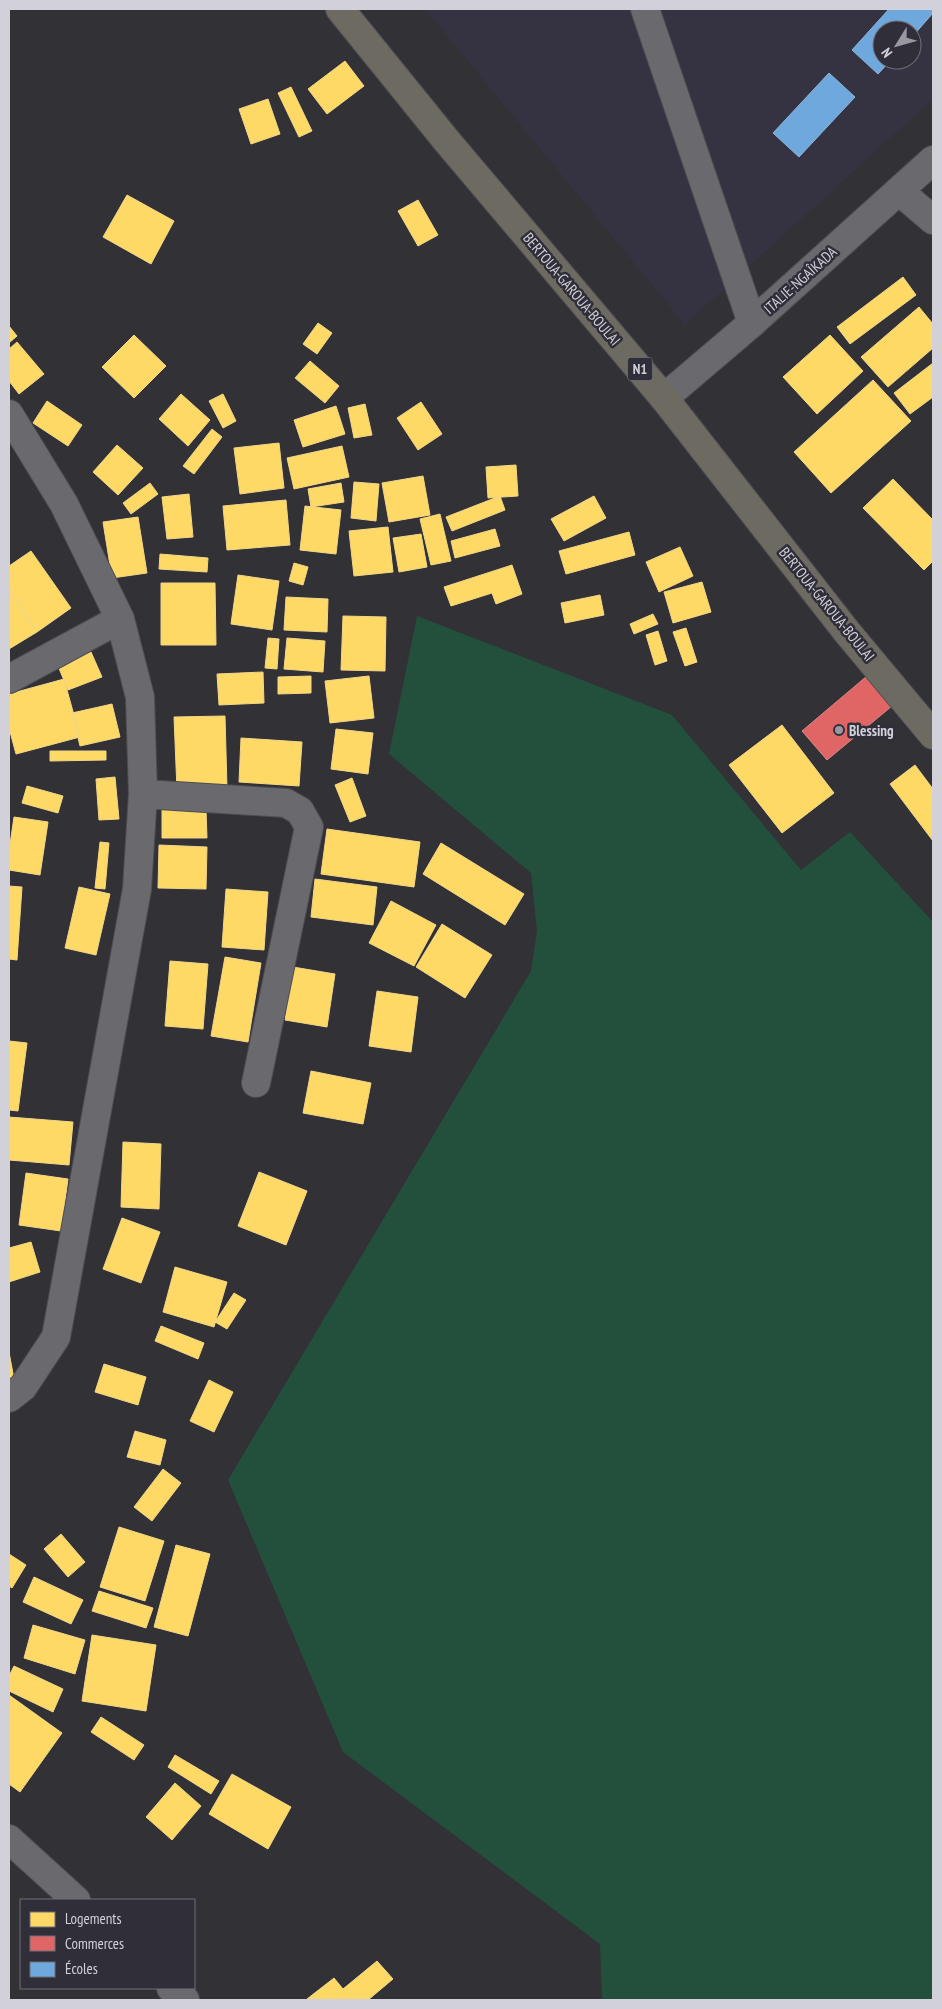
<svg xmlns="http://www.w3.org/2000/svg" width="942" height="2009" viewBox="0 0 942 2009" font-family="'PT Sans Narrow',sans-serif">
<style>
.built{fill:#353342;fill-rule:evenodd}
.green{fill:#23503c}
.homes{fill:#ffd966;stroke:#f2d688}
.shops{fill:#e06666;stroke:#dc8688}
.schools{fill:#6fa8dc;stroke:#8db4db}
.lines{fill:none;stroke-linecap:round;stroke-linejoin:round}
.street-casing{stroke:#4e4d52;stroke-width:30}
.secondary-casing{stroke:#4e4d52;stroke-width:30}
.highway-casing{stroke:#4e4d52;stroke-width:30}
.street{stroke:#6a696e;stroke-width:28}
.secondary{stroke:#6a696e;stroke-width:28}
.highway{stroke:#6d6b61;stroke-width:28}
.poi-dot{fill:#9a989f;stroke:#2f2e39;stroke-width:2}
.labels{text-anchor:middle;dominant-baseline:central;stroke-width:5;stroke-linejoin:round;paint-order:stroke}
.shield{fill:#2f2e39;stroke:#a19fa8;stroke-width:1}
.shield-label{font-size:14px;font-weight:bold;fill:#d2d0d8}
.street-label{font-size:15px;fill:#d2d0d8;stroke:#2f2e39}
.poi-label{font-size:15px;font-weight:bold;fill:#d2d0d8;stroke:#2f2e39;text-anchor:start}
</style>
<rect width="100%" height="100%" fill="#313136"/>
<path class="built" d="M 425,9 L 933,9 L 933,99 L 685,325 ZM 882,30 L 912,30 L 912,60 L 882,60 Z"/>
<path class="green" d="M 417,616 L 672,715 L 801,870 L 850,832 L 933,922 L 933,2000 L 602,2000 L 600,1944 L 343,1752 L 228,1480 L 531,971 L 537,931 L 531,873 L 389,754 Z"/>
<path class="homes" d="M 345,61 L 364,86 L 327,114 L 308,89 Z
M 291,87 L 312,131 L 299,137 L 278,93 Z
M 268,99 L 280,134 L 251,144 L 239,109 Z
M 127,195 L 174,221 L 151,264 L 103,237 Z
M 418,200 L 438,235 L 418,246 L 398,211 Z
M 903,277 L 916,295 L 850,344 L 837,327 Z
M 919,307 L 933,324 L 933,348 L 888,387 L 861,357 Z
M 318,323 L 332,333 L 317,354 L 303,344 Z
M 9,326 L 17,336 L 9,343 Z
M 134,335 L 166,366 L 134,398 L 102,367 Z
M 830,335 L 863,371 L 817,414 L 783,377 Z
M 17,342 L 44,374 L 19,394 L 9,381 L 9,349 Z
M 310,361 L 339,386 L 325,403 L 295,378 Z
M 933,363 L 933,397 L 910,414 L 894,393 Z
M 873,380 L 911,421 L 831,493 L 794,452 Z
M 181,394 L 210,420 L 188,446 L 159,419 Z
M 223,394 L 236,421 L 223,428 L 209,401 Z
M 47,401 L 82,425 L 68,446 L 33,423 Z
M 421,402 L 442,434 L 418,450 L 397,418 Z
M 365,404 L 372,435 L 354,438 L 348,408 Z
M 336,406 L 345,434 L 303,447 L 294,420 Z
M 212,429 L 222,437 L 194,474 L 183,466 Z
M 279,443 L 284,488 L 240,494 L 234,448 Z
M 117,445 L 143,468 L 118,495 L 93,472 Z
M 342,446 L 349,477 L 294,489 L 287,458 Z
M 516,465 L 518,496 L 488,498 L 486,467 Z
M 423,476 L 430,515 L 389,522 L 382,483 Z
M 893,479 L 933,520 L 933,561 L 924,570 L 863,508 Z
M 354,482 L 379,484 L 376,521 L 351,518 Z
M 150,483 L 158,494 L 131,514 L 123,503 Z
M 341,483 L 344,502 L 311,507 L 308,489 Z
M 189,494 L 193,537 L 167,539 L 162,497 Z
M 500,496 L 505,510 L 452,531 L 446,517 Z
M 594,496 L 606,518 L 564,541 L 551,519 Z
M 286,500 L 290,545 L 227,550 L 223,506 Z
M 305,506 L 341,510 L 336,554 L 300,550 Z
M 440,514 L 451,561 L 431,565 L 420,519 Z
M 138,517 L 147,573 L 112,578 L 103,522 Z
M 388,527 L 393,572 L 354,576 L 349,531 Z
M 495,529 L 500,546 L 455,558 L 451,541 Z
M 629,532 L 635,555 L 566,574 L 559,551 Z
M 421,534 L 427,567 L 399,572 L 393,538 Z
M 680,547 L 693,576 L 659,592 L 646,562 Z
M 31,551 L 71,608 L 37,632 L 9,591 L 9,566 Z
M 160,554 L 208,558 L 207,572 L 159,569 Z
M 294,563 L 308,567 L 303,585 L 289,581 Z
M 512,565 L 522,594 L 496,604 L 492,593 L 451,606 L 444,587 Z
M 238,575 L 279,581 L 272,630 L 231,624 Z
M 702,582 L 711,612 L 673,623 L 664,592 Z
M 161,583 L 215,583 L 216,645 L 161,645 Z
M 9,586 L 37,632 L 9,649 Z
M 600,595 L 604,615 L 565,623 L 561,603 Z
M 286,597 L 328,599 L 327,632 L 284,630 Z
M 653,614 L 658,624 L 634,634 L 630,624 Z
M 343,616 L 386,617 L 385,671 L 341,670 Z
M 686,628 L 697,662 L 685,666 L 673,632 Z
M 658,631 L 667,661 L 655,665 L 646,635 Z
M 268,638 L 279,639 L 277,669 L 265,668 Z
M 287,638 L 325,641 L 323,672 L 284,669 Z
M 91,652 L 102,677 L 68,690 L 58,666 Z
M 263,672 L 264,703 L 219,705 L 217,674 Z
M 311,676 L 311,693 L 278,694 L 278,677 Z
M 369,676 L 374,718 L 330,723 L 325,681 Z
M 64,679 L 80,737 L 16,754 L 9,728 L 9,694 Z
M 112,704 L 120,737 L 80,746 L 72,713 Z
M 225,716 L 227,788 L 177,790 L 174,717 Z
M 782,725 L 834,793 L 782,833 L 729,765 Z
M 336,729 L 373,733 L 368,774 L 331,769 Z
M 241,738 L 302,742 L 299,786 L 239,782 Z
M 50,751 L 106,751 L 106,760 L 50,761 Z
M 915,765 L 933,789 L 933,841 L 890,784 Z
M 115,777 L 119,819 L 99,820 L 96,779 Z
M 352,778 L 366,816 L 350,822 L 335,785 Z
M 27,786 L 63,796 L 58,813 L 22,803 Z
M 162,809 L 206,809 L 207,838 L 162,838 Z
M 14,817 L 48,822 L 40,875 L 9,870 L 9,851 Z
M 327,829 L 420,842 L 414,887 L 321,874 Z
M 100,842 L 109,843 L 105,889 L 95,888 Z
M 441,843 L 524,894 L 505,925 L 423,874 Z
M 159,845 L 207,847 L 206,889 L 158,888 Z
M 315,879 L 377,887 L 373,925 L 311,917 Z
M 9,886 L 22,887 L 17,960 L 9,959 Z
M 79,887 L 110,894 L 96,955 L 65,948 Z
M 226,889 L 268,892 L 264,950 L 222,947 Z
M 391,901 L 436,925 L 414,966 L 369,943 Z
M 442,924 L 492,955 L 465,998 L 416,967 Z
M 225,957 L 261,963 L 248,1042 L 211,1036 Z
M 170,961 L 208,964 L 203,1029 L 165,1026 Z
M 293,967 L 335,974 L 327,1027 L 285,1020 Z
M 377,991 L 418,997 L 411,1052 L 369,1046 Z
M 9,1041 L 27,1043 L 18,1111 L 9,1110 Z
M 311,1071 L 371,1083 L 363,1124 L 303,1113 Z
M 9,1117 L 73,1122 L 69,1165 L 9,1160 Z
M 123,1142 L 161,1144 L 159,1209 L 121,1207 Z
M 259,1172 L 307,1191 L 286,1245 L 238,1226 Z
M 26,1173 L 68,1179 L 61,1231 L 19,1225 Z
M 122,1218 L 160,1232 L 141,1283 L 103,1269 Z
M 31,1242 L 40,1272 L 9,1282 L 9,1248 Z
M 175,1267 L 227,1282 L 214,1327 L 163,1312 Z
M 234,1293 L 246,1300 L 227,1329 L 215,1322 Z
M 161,1326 L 204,1343 L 198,1359 L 155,1341 Z
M 9,1352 L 14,1379 L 9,1380 Z
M 104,1364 L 146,1377 L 138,1405 L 95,1392 Z
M 209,1380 L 233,1392 L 214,1432 L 190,1421 Z
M 135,1431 L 166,1440 L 160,1465 L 127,1457 Z
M 163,1469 L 181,1483 L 152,1521 L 134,1507 Z
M 119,1527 L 164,1541 L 145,1601 L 100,1587 Z
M 61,1534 L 85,1562 L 68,1577 L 44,1549 Z
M 176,1545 L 210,1554 L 188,1636 L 154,1627 Z
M 9,1554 L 26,1565 L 12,1588 L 9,1586 Z
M 34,1577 L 83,1600 L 71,1624 L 23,1602 Z
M 99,1591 L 153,1608 L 146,1628 L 92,1611 Z
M 33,1625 L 85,1640 L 75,1674 L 24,1658 Z
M 92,1635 L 156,1645 L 146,1711 L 82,1701 Z
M 14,1666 L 63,1689 L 53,1712 L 9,1691 L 9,1676 Z
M 9,1695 L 62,1733 L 20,1792 L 9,1784 Z
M 101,1717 L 144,1745 L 134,1760 L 91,1732 Z
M 175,1755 L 219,1781 L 211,1794 L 168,1767 Z
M 232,1774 L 291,1807 L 268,1849 L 209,1814 Z
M 175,1783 L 201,1806 L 172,1840 L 146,1817 Z
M 377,1961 L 393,1979 L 368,2000 L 307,1999 L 334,1978 L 343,1989 Z"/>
<path class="shops" d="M 867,676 L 892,706 L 827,760 L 802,731 Z"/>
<path class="schools" d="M 889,9 L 933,9 L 933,13 L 912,37 L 912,30 L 882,30 L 882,60 L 891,60 L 878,74 L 852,50 Z
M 829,73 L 855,97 L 799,157 L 773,133 Z"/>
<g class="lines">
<g class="street-casing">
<path id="street" d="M 645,9 L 752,323
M 899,191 L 933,220
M 9,414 L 64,504 L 120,619 L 140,697 L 143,794 L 137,889 L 56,1337 L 23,1387 L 9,1398
M 9,679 L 120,619
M 143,794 L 286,803 L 300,811 L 309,827 L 256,1083
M 9,1839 L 76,1900
M 171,1988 L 185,2000"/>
</g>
<g class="secondary-casing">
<path id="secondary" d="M 664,398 L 752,323 L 933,160"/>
</g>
<g class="highway-casing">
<path id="highway" d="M 340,9 L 446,140 L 664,398 L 847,632 L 933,735"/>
</g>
<use href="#street" class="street"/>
<use href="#secondary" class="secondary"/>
<use href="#highway" class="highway"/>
</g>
<circle class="poi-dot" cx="839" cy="730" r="5"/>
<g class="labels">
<rect class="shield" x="627.5" y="357.5" width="25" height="23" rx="4"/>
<g class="shield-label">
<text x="640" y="369">N1</text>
</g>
<g class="street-label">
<text transform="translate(800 280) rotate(-42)">ITALIE-NGAÎKADA</text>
<text transform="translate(572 289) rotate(50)">BERTOUA-GAROUA-BOULAI</text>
<text transform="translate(827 604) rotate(51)">BERTOUA-GAROUA-BOULAI</text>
</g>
<g class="poi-label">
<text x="849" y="730">Blessing</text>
</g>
</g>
<rect width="942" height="2009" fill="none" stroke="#d2d0d8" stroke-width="20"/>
<rect x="20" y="1899" width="175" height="90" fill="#2f2e39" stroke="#706f79"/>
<rect x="30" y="1912" width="25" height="15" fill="#ffd966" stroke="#706f79"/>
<text x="65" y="1924" font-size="15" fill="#d2d0d8">Logements</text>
<rect x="30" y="1936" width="25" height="15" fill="#e06666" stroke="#706f79"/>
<text x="65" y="1949" font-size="15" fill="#d2d0d8">Commerces</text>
<rect x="30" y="1962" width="25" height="15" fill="#6fa8dc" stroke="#706f79"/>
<text x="65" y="1974" font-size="15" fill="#d2d0d8">Écoles</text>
<g transform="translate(897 45) rotate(233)"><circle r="24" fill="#2f2e39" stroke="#706f79"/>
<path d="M0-4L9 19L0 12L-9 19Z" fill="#9a989f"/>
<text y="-8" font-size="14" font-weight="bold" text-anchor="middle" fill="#d2d0d8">N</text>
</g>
</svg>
